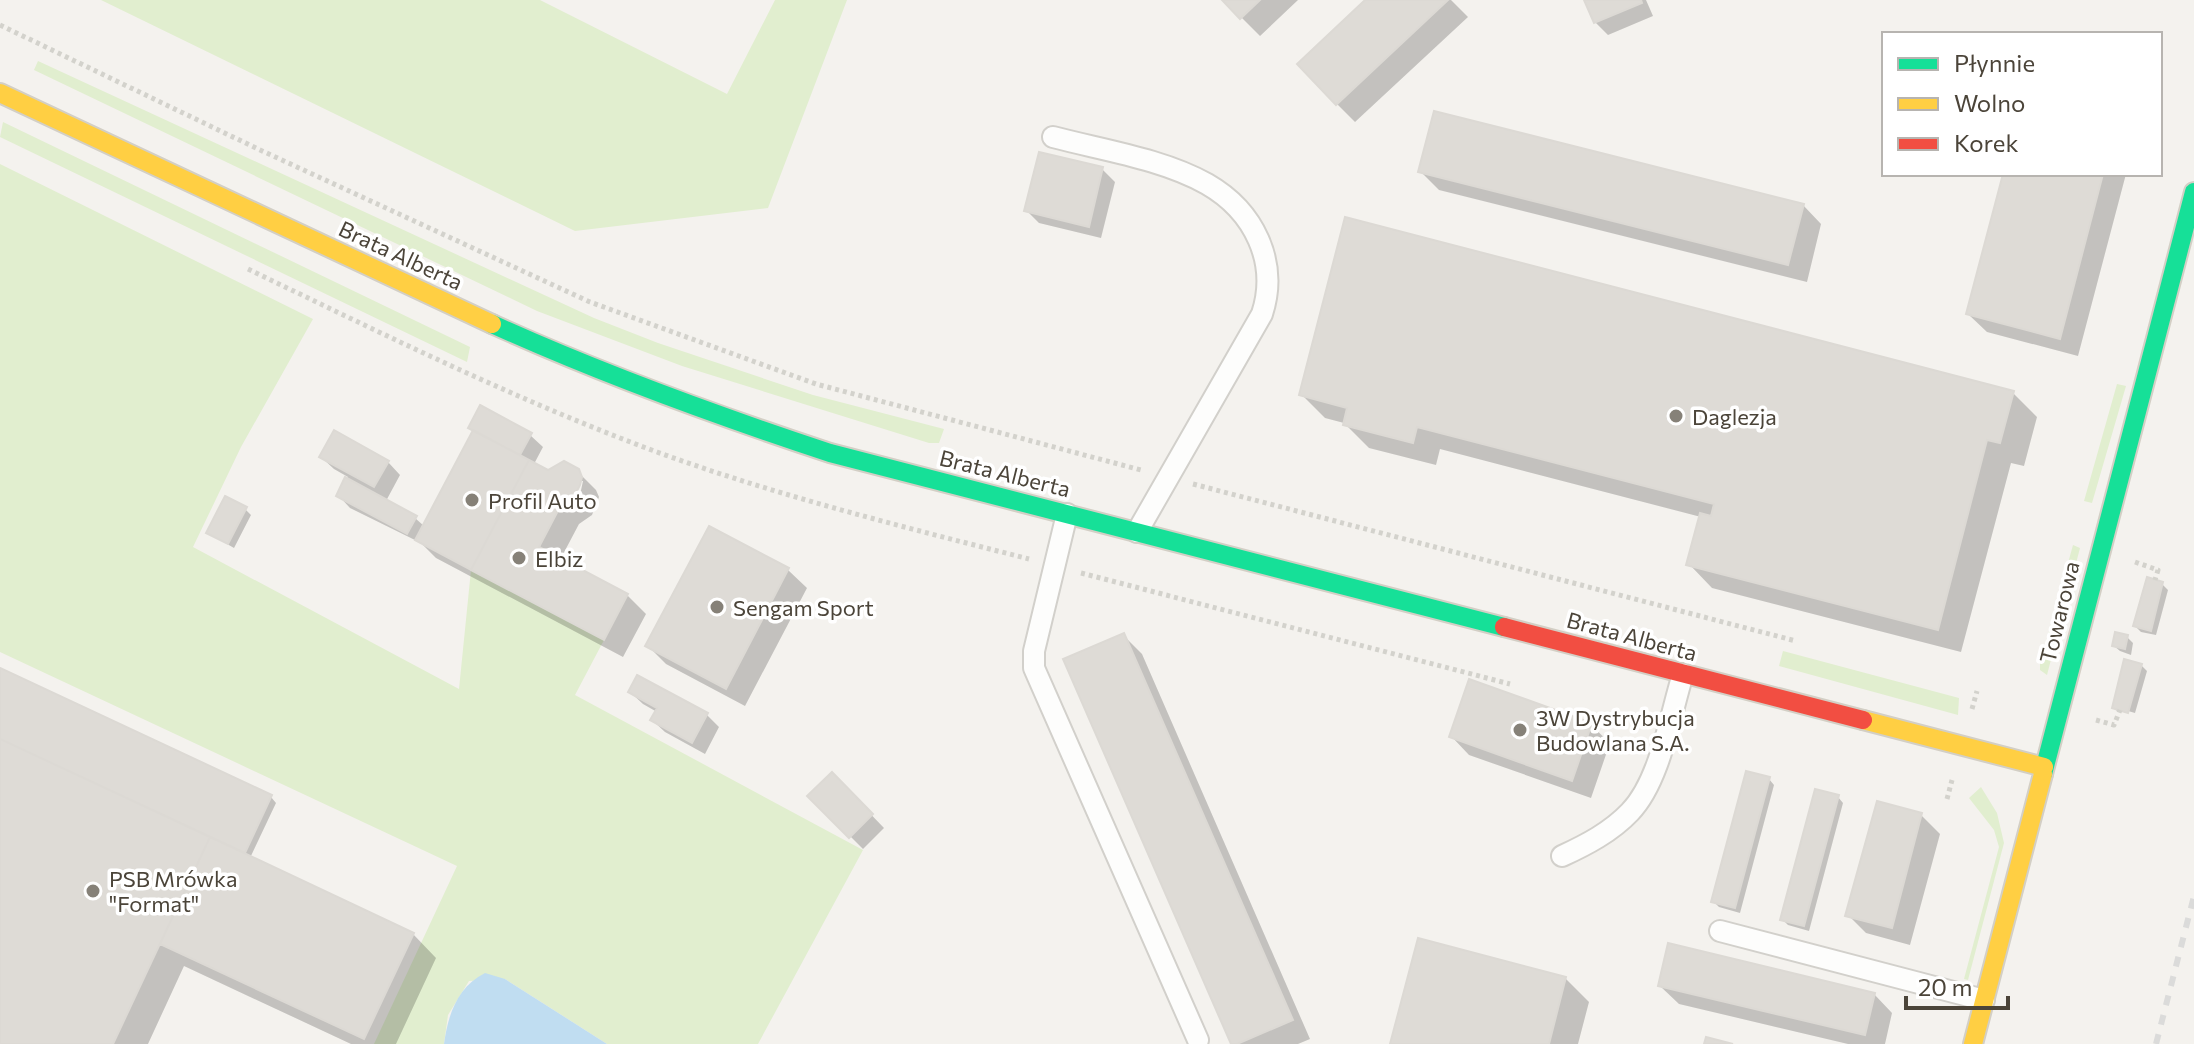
<svg xmlns="http://www.w3.org/2000/svg" width="2194" height="1044" viewBox="0 0 2194 1044" font-family="Commissioner,sans-serif">
<style>
.green{fill:#e1eecf}
.water{fill:#c0ddf1}
.shadow{fill:#0003;fill-rule:evenodd}
.building{fill:#dedbd6;stroke:#dcd9d4;stroke-width:2}
.lines{fill:none;stroke-linecap:round;stroke-linejoin:round}
.lane-casing{stroke:#d2d0cb;stroke-width:24}
.fast-casing{stroke:#d3cfc5;stroke-width:22}
.slow-casing{stroke:#d3cfc5;stroke-width:22}
.jam-casing{stroke:#d3cfc5;stroke-width:22}
.path{stroke:#d3d2cc;stroke-width:5;stroke-dasharray:4 4;stroke-linecap:butt}
.lane{stroke:#fdfdfc;stroke-width:20}
.fast{stroke:#16e098;stroke-width:18}
.slow{stroke:#ffcf43;stroke-width:18}
.jam{stroke:#f24e42;stroke-width:18}
.rail{stroke:#dbdbda;stroke-width:6;stroke-dasharray:10 10;stroke-linecap:butt}
.poi-dot{fill:#868178;stroke:#fff;stroke-width:3}
.labels{text-anchor:middle;dominant-baseline:central;stroke-width:7;stroke-linejoin:round;paint-order:stroke}
.street-label{font-size:22px;fill:#4b4439;stroke:#fff}
.poi-label{font-size:22px;fill:#4b4439;stroke:#fff;text-anchor:start}
</style>
<rect width="100%" height="100%" fill="#f4f2ee"/>
<path class="green" d="M 101,0 L 540,0 L 727,94 L 775,0 L 847,0 L 768,208 L 575,231 Z
M 38,61 L 594,318 L 658,343 L 813,395 L 944,429 L 939,443 L 929,443 L 682,366 L 537,311 L 34,70 Z
M 3,122 L 470,347 L 467,362 L 0,137 Z
M 0,164 L 313,319 L 241,447 L 193,547 L 459,689 L 471,570 L 604,640 L 575,695 L 863,850 L 758,1044 L 607,1044 L 505,979 L 469,981 L 448,1015 L 444,1044 L 374,1044 L 457,866 L 0,652 Z
M 2117,384 L 2126,386 L 2092,503 L 2084,501 Z
M 2073,545 L 2080,548 L 2047,675 L 2040,670 L 2040,664 Z
M 1783,651 L 1959,698 L 1958,715 L 1779,666 Z
M 1981,787 L 1997,813 L 2004,843 L 1968,980 L 1964,979 L 1999,847 L 1994,830 L 1969,798 Z"/>
<path class="water" d="M 485,973 L 505,979 L 607,1044 L 444,1044 C 448,1015 457,987 485,973 Z"/>
<path class="shadow" d="M 1224,0 L 1298,0 L 1260,36 Z
M 1368,0 L 1451,0 L 1468,17 L 1355,122 L 1337,104 Z
M 1586,0 L 1646,0 L 1653,16 L 1608,35 L 1595,22 Z
M 1102,169 L 1115,182 L 1101,238 L 1039,223 L 1026,210 Z
M 1420,171 L 1803,205 L 1821,224 L 1807,282 L 1439,190 Z
M 2005,174 L 2126,174 L 2078,356 L 1987,332 L 1968,314 Z
M 2013,393 L 2037,417 L 2024,466 L 2011,463 L 1961,652 L 1712,588 L 1689,564 L 1701,517 L 1440,449 L 1436,465 L 1369,448 L 1344,423 L 1325,418 L 1301,394 Z
M 474,432 L 530,435 L 543,447 L 534,464 L 548,472 L 577,471 L 596,490 L 599,497 L 592,515 L 579,524 L 560,560 L 627,595 L 646,614 L 623,657 L 436,558 L 421,543 L 350,508 L 338,495 L 348,477 L 334,469 L 321,457 L 388,462 L 400,475 L 386,501 L 415,518 L 424,526 ZM 579,481 L 583,481 L 580,495 L 576,494 Z
M 245,509 L 251,515 L 234,548 L 208,533 Z
M 710,528 L 788,570 L 807,588 L 745,706 L 666,664 L 648,646 Z
M 2162,584 L 2168,590 L 2156,635 L 2141,632 L 2135,626 Z
M 1123,635 L 1142,654 L 1310,1039 L 1298,1044 L 1233,1044 Z
M 2127,637 L 2133,643 L 2131,655 L 2120,651 L 2114,646 Z
M 2141,665 L 2147,671 L 2135,713 L 2118,708 L 2118,712 L 2114,708 Z
M 0,671 L 271,797 L 276,803 L 250,858 L 413,934 L 436,958 L 396,1044 L 351,1044 L 184,966 L 148,1044 L 0,1044 Z
M 630,692 L 707,715 L 719,727 L 705,754 L 665,732 L 652,720 L 657,712 L 643,704 Z
M 1591,725 L 1610,743 L 1591,798 L 1469,755 L 1451,736 Z
M 832,774 L 884,828 L 863,849 L 810,796 Z
M 1769,779 L 1774,785 L 1740,913 L 1719,907 L 1713,901 Z
M 1838,797 L 1843,803 L 1809,931 L 1788,925 L 1782,919 Z
M 1921,815 L 1940,834 L 1910,945 L 1866,933 L 1848,915 Z
M 1565,978 L 1589,1002 L 1578,1044 L 1392,1044 Z
M 1660,986 L 1874,994 L 1892,1013 L 1885,1044 L 1848,1044 L 1679,1004 Z"/>
<path class="building" d="M 1222,0 L 1260,0 L 1240,19 Z
M 1365,0 L 1448,0 L 1336,105 L 1297,64 Z
M 1584,0 L 1641,0 L 1642,3 L 1594,23 Z
M 1434,111 L 1804,204 L 1788,265 L 1418,172 Z
M 1039,152 L 1103,167 L 1089,227 L 1024,211 Z
M 2003,174 L 2103,174 L 2060,339 L 1966,314 Z
M 1345,217 L 2014,391 L 2000,443 L 1987,440 L 1938,630 L 1686,565 L 1700,513 L 1711,516 L 1714,504 L 1417,427 L 1413,443 L 1343,425 L 1347,408 L 1299,395 Z
M 480,405 L 532,433 L 520,455 L 468,428 Z
M 334,430 L 389,461 L 374,487 L 319,457 Z
M 473,430 L 529,460 L 471,570 L 415,540 Z
M 529,460 L 548,470 L 564,461 L 579,469 L 582,477 L 580,485 L 574,497 L 561,505 L 539,547 L 628,594 L 604,640 L 471,570 Z
M 345,477 L 417,516 L 407,534 L 336,496 Z
M 225,496 L 247,507 L 228,544 L 206,533 Z
M 709,526 L 789,568 L 726,689 L 645,646 Z
M 2147,577 L 2163,582 L 2151,631 L 2133,626 Z
M 2115,632 L 2128,635 L 2125,649 L 2112,646 Z
M 1124,633 L 1293,1020 L 1237,1044 L 1231,1044 L 1063,659 Z
M 2124,659 L 2142,664 L 2128,713 L 2112,708 Z
M 0,668 L 272,795 L 245,853 L 0,739 Z
M 637,675 L 708,713 L 692,743 L 650,720 L 657,708 L 628,692 Z
M 1469,679 L 1592,723 L 1572,781 L 1449,737 Z
M 0,739 L 210,837 L 113,1044 L 0,1044 Z
M 1746,771 L 1770,777 L 1735,908 L 1711,902 Z
M 832,772 L 873,814 L 849,838 L 807,796 Z
M 1815,789 L 1839,795 L 1804,926 L 1780,920 Z
M 1877,801 L 1922,813 L 1892,928 L 1845,916 Z
M 210,837 L 414,933 L 364,1039 L 160,944 Z
M 1418,938 L 1566,977 L 1549,1044 L 1390,1044 Z
M 1668,943 L 1875,993 L 1865,1035 L 1658,986 Z
M 1706,1037 L 1733,1044 L 1704,1044 Z"/>
<g class="lines">
<g class="lane-casing">
<path id="lane" d="M 1053,137 C 1102,150 1163,159 1207,184 C 1254,211 1279,262 1262,314 L 1137,532
M 1067,514 L 1034,651 L 1034,668 L 1198,1040
M 1562,856 C 1586,845 1611,832 1630,812 C 1660,781 1670,716 1683,674
M 1720,931 L 1984,1000"/>
</g>
<g class="fast-casing">
<path id="fast" d="M 492,324 C 602,374 715,415 830,453 L 1504,627
M 2043,774 L 2194,192"/>
</g>
<g class="slow-casing">
<path id="slow" d="M 0,93 L 492,324
M 1863,720 L 2044,767
M 1973,1044 L 2043,774"/>
</g>
<g class="jam-casing">
<path id="jam" d="M 1504,627 L 1863,720"/>
</g>
<path class="path" d="M 0,25 L 258,149 L 590,302 L 816,384 L 1141,470
M 248,269 C 383,334 516,400 657,452 C 778,496 904,527 1029,559
M 1193,484 L 1796,641
M 2135,562 L 2158,570 L 2155,580
M 1081,573 L 1510,684
M 1972,709 L 1977,691
M 2096,720 L 2114,725 L 2120,710
M 1947,799 L 1952,780"/>
<use href="#lane" class="lane"/>
<use href="#fast" class="fast"/>
<use href="#slow" class="slow"/>
<use href="#jam" class="jam"/>
<path class="rail" d="M 2156,1044 L 2194,896"/>
</g>
<g class="poi-dot">
<circle cx="1676" cy="416" r="8"/>
<circle cx="472" cy="500" r="8"/>
<circle cx="519" cy="558" r="8"/>
<circle cx="717" cy="607" r="8"/>
<circle cx="1520" cy="730" r="8"/>
<circle cx="93" cy="891" r="8"/>
</g>
<g class="labels">
<g class="street-label">
<text transform="translate(401 255) rotate(25)">Brata Alberta</text>
<text transform="translate(1005 473) rotate(14)">Brata Alberta</text>
<text transform="translate(2059 612) rotate(-76)">Towarowa</text>
<text transform="translate(1632 636) rotate(15)">Brata Alberta</text>
</g>
<g class="poi-label">
<text x="1692" y="416">Daglezja</text>
<text x="488" y="500">Profil Auto</text>
<text x="535" y="558">Elbiz</text>
<text x="733" y="607">Sengam Sport</text>
<text x="1536" y="717">3W Dystrybucja<tspan x="1536" dy="25">Budowlana S.A.</tspan></text>
<text x="109" y="878">PSB Mrówka<tspan x="109" dy="25">"Format"</tspan></text>
</g>
</g>
<rect x="1882" y="32" width="280" height="144" fill="#ffffff" stroke="#b7b4b0" stroke-width="2"/>
<rect x="1898" y="58" width="40" height="12" fill="#16e098" stroke="#b7b4b0" stroke-width="2"/>
<text x="1954" y="72" font-size="24" fill="#4b4439">Płynnie</text>
<rect x="1898" y="98" width="40" height="12" fill="#ffcf43" stroke="#b7b4b0" stroke-width="2"/>
<text x="1954" y="112" font-size="24" fill="#4b4439">Wolno</text>
<rect x="1898" y="138" width="40" height="12" fill="#f24e42" stroke="#b7b4b0" stroke-width="2"/>
<text x="1954" y="152" font-size="24" fill="#4b4439">Korek</text>
<path d="M1906 996v12h102v-12" fill="none" stroke="#4b4439" stroke-width="4"/>
<text x="1918" y="996" font-size="24" fill="#4b4439" stroke="#ffffff" stroke-width="6" paint-order="stroke">20 m</text>
</svg>
